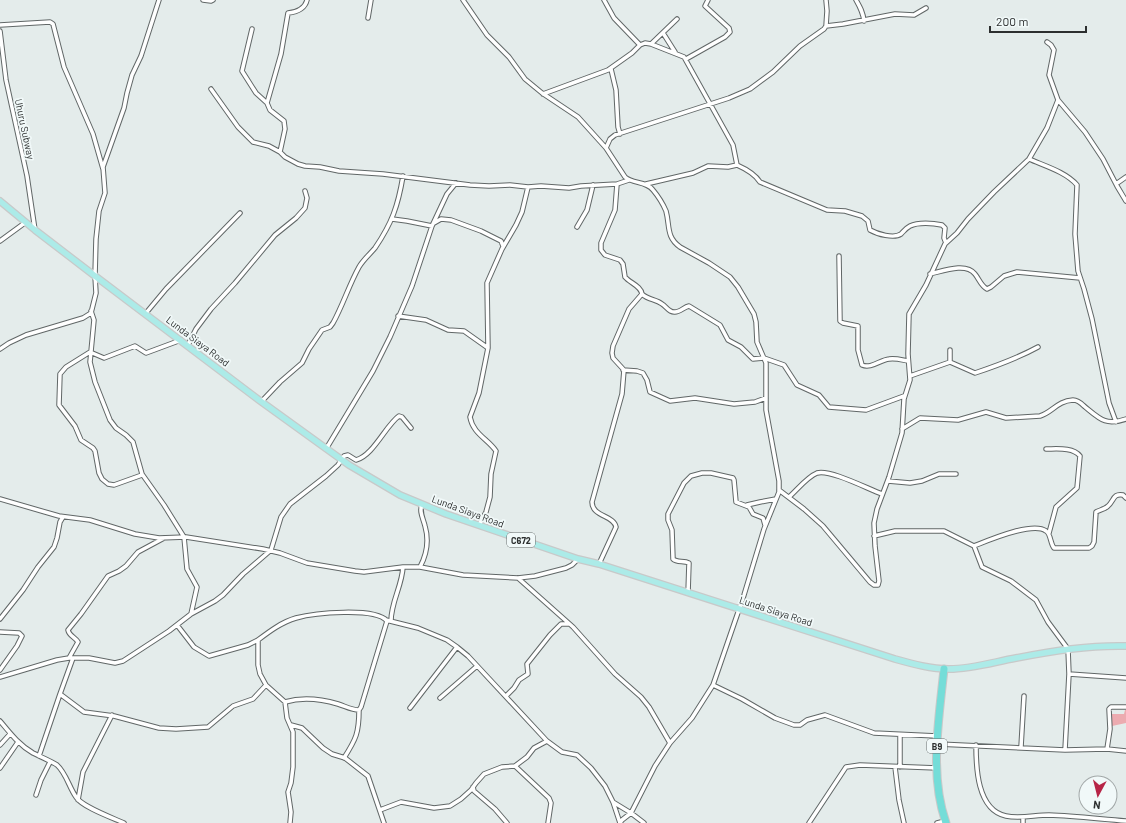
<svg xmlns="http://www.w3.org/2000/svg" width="1126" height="823" viewBox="0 0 1126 823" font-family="Barlow,sans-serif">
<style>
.green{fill:#ecabb0}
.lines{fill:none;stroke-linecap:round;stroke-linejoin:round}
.street-casing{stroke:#616767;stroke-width:5.5}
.primary-casing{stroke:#c8c9c9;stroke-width:8}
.highway-casing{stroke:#c8c9c9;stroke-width:9}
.street{stroke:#fff;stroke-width:3.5}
.primary{stroke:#acebe8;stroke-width:5.5}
.highway{stroke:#74ddd8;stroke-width:7}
.labels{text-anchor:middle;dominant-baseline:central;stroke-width:3.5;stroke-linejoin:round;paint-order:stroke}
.shield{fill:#f1f9f9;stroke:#676c6c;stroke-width:1}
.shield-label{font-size:9px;font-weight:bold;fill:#2c2f2f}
.street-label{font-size:10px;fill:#2c2f2f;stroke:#f1f9f9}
</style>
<rect width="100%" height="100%" fill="#e4eceb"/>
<path class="green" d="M 1125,710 L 1126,710 L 1126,723 L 1112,726 L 1111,714 L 1124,714 Z"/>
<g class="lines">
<g class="street-casing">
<path id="street" d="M 203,0 L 211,1 L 213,0
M 463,0 L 487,35 L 509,57 L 525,79 L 542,93 L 578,117 L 606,148 L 625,177 C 633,184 646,181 653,190 C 658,196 663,204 666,211 C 670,226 666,237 680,247 L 709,263 L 730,277 L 738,287 L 754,314 L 756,322 L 757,342 L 766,363 L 766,410 L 779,481 L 779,492 L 764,529 L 744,595 L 713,685 L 692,718 L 670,743 L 655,766 L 631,813 L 622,820 L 620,823
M 604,0 L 614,18 L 640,45
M 856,0 C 860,7 863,12 864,21
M 368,18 L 371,0
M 0,25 L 50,22 L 53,24 L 64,67 L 93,134 L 103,169
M 826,26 L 827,11 L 826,0
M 252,29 L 242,71 L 256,93 L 267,103 L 270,110 L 284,121 L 285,129 L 280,152 L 285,157 L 298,164 L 305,166 L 320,167 L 339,171 L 383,174 L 470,185 L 489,186 L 510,185 L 528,187 L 541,186 L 569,188 L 581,186 L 617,184 L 629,180
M 0,31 L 6,80 L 27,176 L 35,230
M 663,33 L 675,52
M 651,44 L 684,57 L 733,145 L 737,165 C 746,169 755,174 760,182 L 827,210 L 845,211 L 862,216 L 868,221 L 870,230 C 877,234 894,239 901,234 C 904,231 906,228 910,226 C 918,222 933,223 942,225 L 945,228 L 944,238 L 946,243
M 686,59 L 725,37 L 730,32 L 729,28 L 705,6 L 708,0
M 611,69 L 616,90 L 618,127 L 620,134
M 211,89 L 238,127 L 253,142 L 269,146 L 280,152
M 543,94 L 608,70 L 632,53 L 640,45 L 645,43 L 651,44 L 677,19
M 1058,100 L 1085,132 L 1103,159 L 1117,186 L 1126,201
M 267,103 L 281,54 L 288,13 C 297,12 305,9 307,0
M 606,148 L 610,139 L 615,135 L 729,98 L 750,89 L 773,72 L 800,46 L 824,29 L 826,26 L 843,24 L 895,14 L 914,15 L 926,8
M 1029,159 C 1045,166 1066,172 1077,185 L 1075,234 L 1078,271 L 1084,289 L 1092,319 L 1109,403 L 1116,422
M 646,184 L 693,173 L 708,166 L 728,167 L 737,165
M 1116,184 L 1126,177
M 392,219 L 407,221 L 432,226
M 434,223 L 441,219 L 451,220 L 481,231 L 501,241 L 503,246
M 577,227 L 587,210 L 593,185
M 0,241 L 26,222
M 839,256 L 840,321 L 843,323 L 858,326 L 858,350 L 862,365 C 871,369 880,360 889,359 C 896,358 902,360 908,361
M 930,274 C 943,271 966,262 975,274 C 979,279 981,286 987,289 L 991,287 L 1004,276 L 1017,272 L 1080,278
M 642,294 C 648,300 656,299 662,304 C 666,306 669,313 675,312 C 680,312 684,307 689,306 L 720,325 L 728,340 L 741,347 L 753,359 L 764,358 L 784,365 L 797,385 L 819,395 L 829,407 L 866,410 L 904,396
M 91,311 L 94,320 L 90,362 L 95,382 L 110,420 L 116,428 L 126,435 L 133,442 L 142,474 L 164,505 L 184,537 L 187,569 L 197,587 L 191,614
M 146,313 L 166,289 L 240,213
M 398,316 L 426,320 L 448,330 L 464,331 L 488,348 L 479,393 L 470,417 C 473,434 488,439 496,451 L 491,474 L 490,497 L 486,512 L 479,525
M 188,345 L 196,329 L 211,309 L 235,283 L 275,235 L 296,218 L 305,208 L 307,198 L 305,191
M 488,348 L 487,283 L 502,249 L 516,225 L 522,212 L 528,187
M 0,349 L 9,343 L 26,335 L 83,318 L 91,313 L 96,293 L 95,276 L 96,239 L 99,211 L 105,193 L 103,167 L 124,108 L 127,93 L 132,75 L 141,56 L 159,0
M 950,362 L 975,373 C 996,366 1018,358 1038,347
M 623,370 L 637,371 L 643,373 L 647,380 L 650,392 L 670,401 L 695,398 L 734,404 L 755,402 L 766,398
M 910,376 L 950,362 L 950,350
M 262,401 L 280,382 L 302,363 L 309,349 L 322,330 L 330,327 L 333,323 C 343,305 349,285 359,267 C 363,260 370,254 375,248 C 392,223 398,206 403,176
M 902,429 L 920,418 L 958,420 L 986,412 L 1006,418 L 1040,416 C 1053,412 1057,401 1073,400 C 1078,400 1081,403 1084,406 C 1100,419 1105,426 1126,419
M 326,449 L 373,371 L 390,337 L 412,286 L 432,226 L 447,194 L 456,183
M 1046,449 C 1057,449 1073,447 1080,456 L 1077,488 L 1056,507 L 1049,533
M 142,475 L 114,485 L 108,484 L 102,479 L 99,473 L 95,451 L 93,448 L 81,440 L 75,426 L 59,405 L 60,374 L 66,367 L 90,352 L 104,358 L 135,346 L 146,353 L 181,340
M 888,481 L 910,483 L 922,481 L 939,474 L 956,474
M 779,490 L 804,509 L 823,526 L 870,582 L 874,585 L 878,585 L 879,581 L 875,546 L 874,523 L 877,509 L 889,477 L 902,433 L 904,399 L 910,380 L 908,354 L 909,314 L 926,285 L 945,244 L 957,233 L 968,219 L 994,192 L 1029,159 L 1047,128 L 1058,100 L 1049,75 L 1054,50 L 1051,45 L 1047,42
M 789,497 C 797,490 807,477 817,473 C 830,469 868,489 882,494
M 0,499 L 59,516 L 90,520 L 135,534 L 159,538 L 186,537 L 263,549 L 280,553 L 307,563 L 355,571 L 364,572 L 403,567 L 420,567 L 463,575 L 518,578 L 535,576 L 566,568 L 572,565 L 578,559
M 747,505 L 760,502 L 776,499
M 874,536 L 895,531 L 944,531 L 974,546 L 982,567 L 1011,581 L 1036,600 L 1048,622 L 1068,649 L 1069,674 L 1065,750
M 974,546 C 989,540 1033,521 1046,531 C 1051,534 1050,543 1054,548 L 1089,548 L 1092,546 L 1094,542 L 1096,512 C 1100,510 1105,509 1108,506 C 1114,501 1113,493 1123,495 L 1126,498
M 599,564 L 616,527 C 614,515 592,517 592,502 L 622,394 L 624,370 L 613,358 L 612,353 L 613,346 L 629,309 L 642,294 C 641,286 630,283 625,277 L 623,264 L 620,260 L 605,255 L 601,250 L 601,243 L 615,210 L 617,184
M 420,567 C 427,554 429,540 425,526 C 423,518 419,512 422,504
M 518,578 L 573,627 L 615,674 L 641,697 L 649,707 L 670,743
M 688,593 L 689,563 C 684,560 677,563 673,559 L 672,530 L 668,520 L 668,514 L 684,483 L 691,476 L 702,473 L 711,473 L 733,478 L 734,480 L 736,502 L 749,507 L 753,514 L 763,518 L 765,525
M 0,619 L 23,590 L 38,567 L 54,547 L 57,538 L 60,522 L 63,517
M 386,620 L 418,628 L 447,640 L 457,647 L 468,656 L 547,741 L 562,752 L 577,755 L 591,768 L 605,786 L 613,802 L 620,823
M 391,621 C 391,602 402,586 403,567
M 177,625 L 194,647 L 209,656 L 248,645 L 258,640 L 258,665 L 260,674 L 266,685 L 285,702 L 287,718 L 293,732 L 293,767 L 291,783 L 288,792 L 291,812 L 290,823
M 0,632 L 19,633 L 22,636 L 17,646 L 0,670
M 258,640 C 270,631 282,622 296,618 C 314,613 375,607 387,621 L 361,707 L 359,710 C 351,710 345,706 338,704 C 321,699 302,697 285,702
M 69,658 L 78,642 C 75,637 69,636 68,630 L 81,614 L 108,576 L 119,571 L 126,566 L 138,552 L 164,538
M 73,658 L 60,694 L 84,712 L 114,716 L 159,728 L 176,729 L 208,727 L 233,706 L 253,699 L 266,685
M 1069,674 L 1126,678
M 0,677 L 57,660 L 69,658 L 89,658 L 115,663 L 123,661 L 169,631 L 191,614 L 215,601 L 223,595 L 243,574 L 271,550 L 281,517 L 290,504 L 326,476 L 338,465 L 344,456 L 348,455 L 356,460 C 373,456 386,425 399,416 L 402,417 L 411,428
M 713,685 L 742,699 L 775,718 L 794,725 L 800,725 L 807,720 L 825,715 L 874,733 L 937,736
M 506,696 L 514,688 L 519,680 L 528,674 L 527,664 L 550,635 L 561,624 L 569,624
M 440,698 L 477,666
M 410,708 L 457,647
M 0,721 C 10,733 19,745 33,753 C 39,756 53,762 57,765 C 66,773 69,787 76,797 C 82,807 113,818 124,823
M 291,725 L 302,728 L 323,748 L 332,754 L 345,758 L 368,776 L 384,823
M 938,744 L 1065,750 L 1107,749 L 1126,751
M 0,745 L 10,734
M 976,745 C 976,767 977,810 1006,816 C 1020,819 1035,815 1049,815 C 1075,816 1100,819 1126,821
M 1021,747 L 1024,696
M 1107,749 L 1110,729 L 1109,709 L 1111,707 L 1126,707
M 39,756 L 60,694
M 344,758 C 356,739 359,733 359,710
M 515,766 L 549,798 L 551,803 L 548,823
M 895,767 L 899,800 L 904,823
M 900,767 L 900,735
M 0,768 L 18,742
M 473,787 L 474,791 L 495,809 L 507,823
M 36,795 L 41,780 L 50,762
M 78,800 L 83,772 L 112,715
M 613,802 L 631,813 L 644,823
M 380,810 L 401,802 L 434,808 L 450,806 L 461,799 L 471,790 L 476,783 L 484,774 L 502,767 L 515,766 L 527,757 L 534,748 L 547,741
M 809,823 L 846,767 L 860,765 L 937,768
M 937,823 L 945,821
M 1023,823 L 1023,817"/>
</g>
<g class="primary-casing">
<path id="primary" d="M 0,201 L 35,230 L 95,276 L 259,400 L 349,465 L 400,495 L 446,514 L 578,559 L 599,564 L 895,659 C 913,664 931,669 949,669 C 972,669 994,662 1016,658 C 1053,651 1089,645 1126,646"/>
</g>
<g class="highway-casing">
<path id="highway" d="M 944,669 C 939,719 929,774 946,823"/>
</g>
<use href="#street" class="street"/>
<use href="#primary" class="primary"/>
<use href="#highway" class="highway"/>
</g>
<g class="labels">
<g class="shield">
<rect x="507" y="533" width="28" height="14" rx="3"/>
<rect x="927" y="739" width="20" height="14" rx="3"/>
</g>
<g class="shield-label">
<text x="521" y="540">C672</text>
<text x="937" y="746">B9</text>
</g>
<g class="street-label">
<text transform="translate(25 129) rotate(78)">Uhuru Subway</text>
<text transform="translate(198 341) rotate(37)">Lunda Siaya Road</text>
<text transform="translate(468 511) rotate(20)">Lunda Siaya Road</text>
<text transform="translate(776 611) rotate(18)">Lunda Siaya Road</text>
</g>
</g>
<g transform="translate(1098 795) rotate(187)"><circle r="19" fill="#f1f9f9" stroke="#a2a8a8"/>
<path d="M0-3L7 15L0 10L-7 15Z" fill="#b72547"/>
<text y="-6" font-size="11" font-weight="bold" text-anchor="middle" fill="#2c2f2f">N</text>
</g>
<path d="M990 26v6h96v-6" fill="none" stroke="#2c2f2f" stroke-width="2"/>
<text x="996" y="26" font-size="12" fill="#2c2f2f" stroke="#f1f9f9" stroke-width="3" paint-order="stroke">200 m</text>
</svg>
